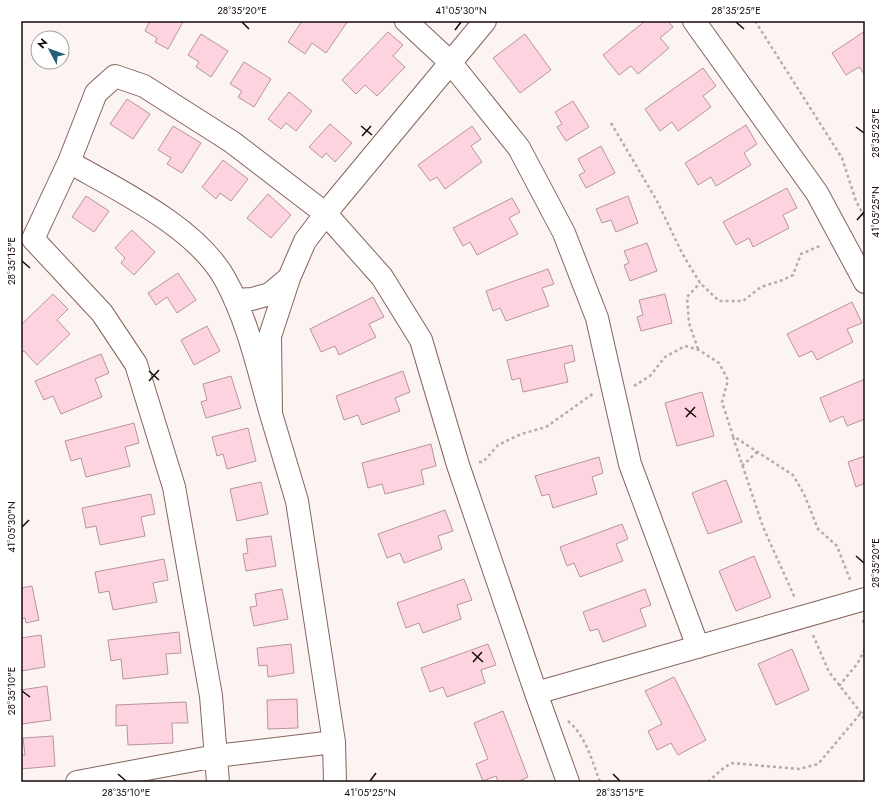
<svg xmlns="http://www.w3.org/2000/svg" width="886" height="803" viewBox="0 0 886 803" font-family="Jost,sans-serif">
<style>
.building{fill:#fdd3df;stroke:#b8949f}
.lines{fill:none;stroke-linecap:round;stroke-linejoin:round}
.minor-casing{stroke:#85645d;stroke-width:24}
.path{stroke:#b6acaa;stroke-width:2.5;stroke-dasharray:3 3;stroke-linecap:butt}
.minor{stroke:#fff;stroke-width:22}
.ticks{fill:none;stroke:#160907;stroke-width:1.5}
.neatline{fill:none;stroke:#160907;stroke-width:1.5}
.ticks-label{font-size:10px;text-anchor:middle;fill:#160907}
</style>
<rect width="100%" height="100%" fill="#fcf4f2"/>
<path class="building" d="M 150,21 L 181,21 L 183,22 L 168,49 L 155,42 L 157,38 L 145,31 Z
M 302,21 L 348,21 L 326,53 L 312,43 L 305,54 L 288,42 Z
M 645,21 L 668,21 L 673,27 L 660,38 L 669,48 L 638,74 L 631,66 L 619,75 L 603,55 Z
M 865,31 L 865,75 L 859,67 L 846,75 L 832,53 Z
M 388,32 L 403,45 L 393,56 L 405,67 L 377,96 L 365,85 L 356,94 L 342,80 Z
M 201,34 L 228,51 L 211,77 L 196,67 L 199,62 L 188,55 Z
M 525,34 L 551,70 L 520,93 L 493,58 Z
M 244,62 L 271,79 L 254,107 L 238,97 L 242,91 L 230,84 Z
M 703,68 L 716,86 L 703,96 L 711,107 L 678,131 L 672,122 L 660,131 L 645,109 Z
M 289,92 L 312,111 L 296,131 L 286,123 L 281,129 L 268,119 Z
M 127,99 L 150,114 L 133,139 L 110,124 Z
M 573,101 L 589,127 L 566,141 L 557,127 L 562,124 L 555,112 Z
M 330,124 L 352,143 L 335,162 L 326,153 L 322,158 L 309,147 Z
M 746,125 L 757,144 L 744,153 L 751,165 L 716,186 L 711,177 L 698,185 L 685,163 Z
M 173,126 L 201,143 L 182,173 L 167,164 L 171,158 L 158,150 Z
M 472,126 L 481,139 L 471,146 L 482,162 L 445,189 L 437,177 L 430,181 L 418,165 Z
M 601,146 L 615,173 L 586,188 L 579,175 L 585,172 L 578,159 Z
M 223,160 L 248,179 L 231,201 L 220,193 L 216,199 L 202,187 Z
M 787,188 L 797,208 L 783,215 L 789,228 L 753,247 L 749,238 L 736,245 L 723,222 Z
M 268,194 L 291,215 L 271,238 L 247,218 Z
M 86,196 L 109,211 L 94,232 L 72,217 Z
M 628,196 L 638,223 L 616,232 L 611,220 L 602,223 L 596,209 Z
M 512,198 L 520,212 L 509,218 L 518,234 L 477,255 L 470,242 L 463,246 L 453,228 Z
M 132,230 L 155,252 L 134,275 L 121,263 L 125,258 L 115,248 Z
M 647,243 L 657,271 L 630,281 L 624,265 L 629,263 L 624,251 Z
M 548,269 L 554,284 L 542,288 L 549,306 L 506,321 L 500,308 L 493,311 L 486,291 Z
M 178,273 L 196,300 L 177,313 L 167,297 L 156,305 L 148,293 Z
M 53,294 L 68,309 L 57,320 L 70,334 L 37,365 L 24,351 L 21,353 L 21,325 Z
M 665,294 L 672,323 L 641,331 L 637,317 L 643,315 L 639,300 Z
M 373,297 L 384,317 L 369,324 L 376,337 L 339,355 L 335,346 L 321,352 L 310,329 Z
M 852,302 L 862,323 L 847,329 L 853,342 L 817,360 L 812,351 L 799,357 L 787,334 Z
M 207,326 L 220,351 L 194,365 L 181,340 Z
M 572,345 L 575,361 L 564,364 L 568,382 L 523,392 L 520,378 L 512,380 L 507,360 Z
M 101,354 L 109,373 L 95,379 L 102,397 L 61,414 L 53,396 L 44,400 L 35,381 Z
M 403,371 L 410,392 L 395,398 L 400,411 L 362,425 L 358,415 L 344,420 L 336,396 Z
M 231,376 L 241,408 L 206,418 L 201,402 L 207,400 L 203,384 Z
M 865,379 L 865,419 L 847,426 L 843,416 L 830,422 L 820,398 Z
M 702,392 L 714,436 L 677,446 L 665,403 Z
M 134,423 L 139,443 L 125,447 L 130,466 L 86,477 L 81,458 L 71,461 L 65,441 Z
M 248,428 L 256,461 L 227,469 L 223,454 L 217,456 L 212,437 Z
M 431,444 L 436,466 L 421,470 L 424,484 L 385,494 L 382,484 L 368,488 L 362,463 Z
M 865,456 L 865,483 L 856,487 L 848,462 Z
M 599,457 L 603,473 L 592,477 L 597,494 L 553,508 L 549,494 L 542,496 L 535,476 Z
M 726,480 L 742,522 L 708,534 L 692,493 Z
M 261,482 L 268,514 L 237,521 L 230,489 Z
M 151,494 L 155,514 L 141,517 L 145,536 L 100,545 L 96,526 L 86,528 L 82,508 Z
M 445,510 L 453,531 L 438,536 L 442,549 L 404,563 L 400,553 L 387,558 L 378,534 Z
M 622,524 L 628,539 L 616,544 L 623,561 L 580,577 L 574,563 L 567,566 L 560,547 Z
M 271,536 L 276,566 L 246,571 L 243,554 L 248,553 L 246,539 Z
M 754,556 L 771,597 L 736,611 L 719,571 Z
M 164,559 L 168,580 L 153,583 L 157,602 L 113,610 L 109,591 L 99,593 L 95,572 Z
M 464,579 L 472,600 L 457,605 L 461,619 L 423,633 L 419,623 L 406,628 L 397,603 Z
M 32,586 L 39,620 L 26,623 L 25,618 L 21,619 L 21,588 Z
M 282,589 L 288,619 L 254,626 L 250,607 L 257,606 L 255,594 Z
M 645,589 L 651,605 L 640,609 L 646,626 L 603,642 L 598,629 L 590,631 L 583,612 Z
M 179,632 L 181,653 L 166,654 L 168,674 L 123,679 L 121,659 L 111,661 L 108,640 Z
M 41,635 L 45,667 L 21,671 L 21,638 Z
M 291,644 L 294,673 L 268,677 L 267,665 L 259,666 L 257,648 Z
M 488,644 L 496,665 L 481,670 L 485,683 L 447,697 L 443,687 L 430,692 L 421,668 Z
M 792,649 L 809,690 L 776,705 L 758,664 Z
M 674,677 L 706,740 L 678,755 L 671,743 L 657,750 L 648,731 L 662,724 L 645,691 Z
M 47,686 L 51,720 L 22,724 L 21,690 Z
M 297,699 L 298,728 L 268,729 L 267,700 Z
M 186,702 L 188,723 L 172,723 L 173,743 L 128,745 L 127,725 L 116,726 L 116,705 Z
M 503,711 L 528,777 L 517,782 L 498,782 L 496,776 L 483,781 L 476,764 L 488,759 L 474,723 Z
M 53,736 L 55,766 L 21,769 L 21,755 L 25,755 L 23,738 Z"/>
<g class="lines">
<g class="minor-casing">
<path id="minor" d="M 406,21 L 450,62 L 519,148 L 564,233 L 597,318 L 630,464 L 698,647
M 694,21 L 817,193 L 865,282
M 69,162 L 33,239 L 102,313 L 136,364 L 174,487 L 211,696 L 218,782
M 235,300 L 252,299 L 270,294 L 289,278
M 271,414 C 258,369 248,321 225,279 C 196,227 120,191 69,162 L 96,93 L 115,76 L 144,86 L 232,142 L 326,214 L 382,277 L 421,340 L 458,465 L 536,693 L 568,782
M 536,693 L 865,599
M 77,782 L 216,756 L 334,742
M 335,782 L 334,742 L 297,501 L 271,414 L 270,336 L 289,278 L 305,241 L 334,203 L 485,21"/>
</g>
<path class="path" d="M 755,21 L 842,158 L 856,201 L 865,218
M 611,123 L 657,201 L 682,253 L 700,283 L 719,301 L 743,301 L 761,287 L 780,281 L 793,275 L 801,254 L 822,245
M 698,349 L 689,323 L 687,297 L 700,283
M 634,386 L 650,376 L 665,357 L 685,346 L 699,350 L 719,363 L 728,380 L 722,402 L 733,436 L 793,475 L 804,494 L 818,529 L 837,546 L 851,582
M 733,437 L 763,527 L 795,598
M 479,462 L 483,462 L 498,445 L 521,434 L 546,427 L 594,393
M 742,466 L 757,452
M 863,620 L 865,627
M 813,635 L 829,672 L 861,713 L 865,721
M 839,686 L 857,664 L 865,649
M 568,721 C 586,736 592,761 600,782
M 708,782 L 721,770 L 731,763 L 799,769 L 818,764 L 861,713 L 865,713"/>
<use href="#minor" class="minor"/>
</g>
<path class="ticks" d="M 242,22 L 249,29M 736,22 L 744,29M 455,30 L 461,22M 361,126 L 372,135M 856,127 L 864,133M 362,136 L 371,126M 857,220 L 864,212M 22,261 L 30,268M 149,371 L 159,380M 149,381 L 159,370M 685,408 L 696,417M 686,417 L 695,407M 22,527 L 29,520M 856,556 L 864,563M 472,652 L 483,662M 473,662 L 482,652M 22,691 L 30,697M 118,774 L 126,781M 613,774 L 620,781M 370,781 L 376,773"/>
<rect width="886" height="803" fill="none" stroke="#ffffff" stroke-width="44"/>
<g transform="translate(50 50) rotate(311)"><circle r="19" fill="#ffffff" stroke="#a29d9c"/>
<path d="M0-3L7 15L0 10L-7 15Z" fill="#236177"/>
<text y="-6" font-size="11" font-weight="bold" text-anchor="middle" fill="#160907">N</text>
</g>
<rect x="22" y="22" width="842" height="759" class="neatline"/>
<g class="ticks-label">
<text x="242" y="14">28°35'20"E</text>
<text x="461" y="14">41°05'30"N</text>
<text x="736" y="14">28°35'25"E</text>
<text transform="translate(875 133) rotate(-90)" y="4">28°35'25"E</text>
<text transform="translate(875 212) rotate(-90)" y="4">41°05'25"N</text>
<text transform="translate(11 261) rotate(-90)" y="4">28°35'15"E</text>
<text transform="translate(11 527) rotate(-90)" y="4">41°05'30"N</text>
<text transform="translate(875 563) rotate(-90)" y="4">28°35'20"E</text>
<text transform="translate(11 691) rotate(-90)" y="4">28°35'10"E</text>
<text x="126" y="796">28°35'10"E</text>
<text x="370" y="796">41°05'25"N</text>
<text x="620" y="796">28°35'15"E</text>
</g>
</svg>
